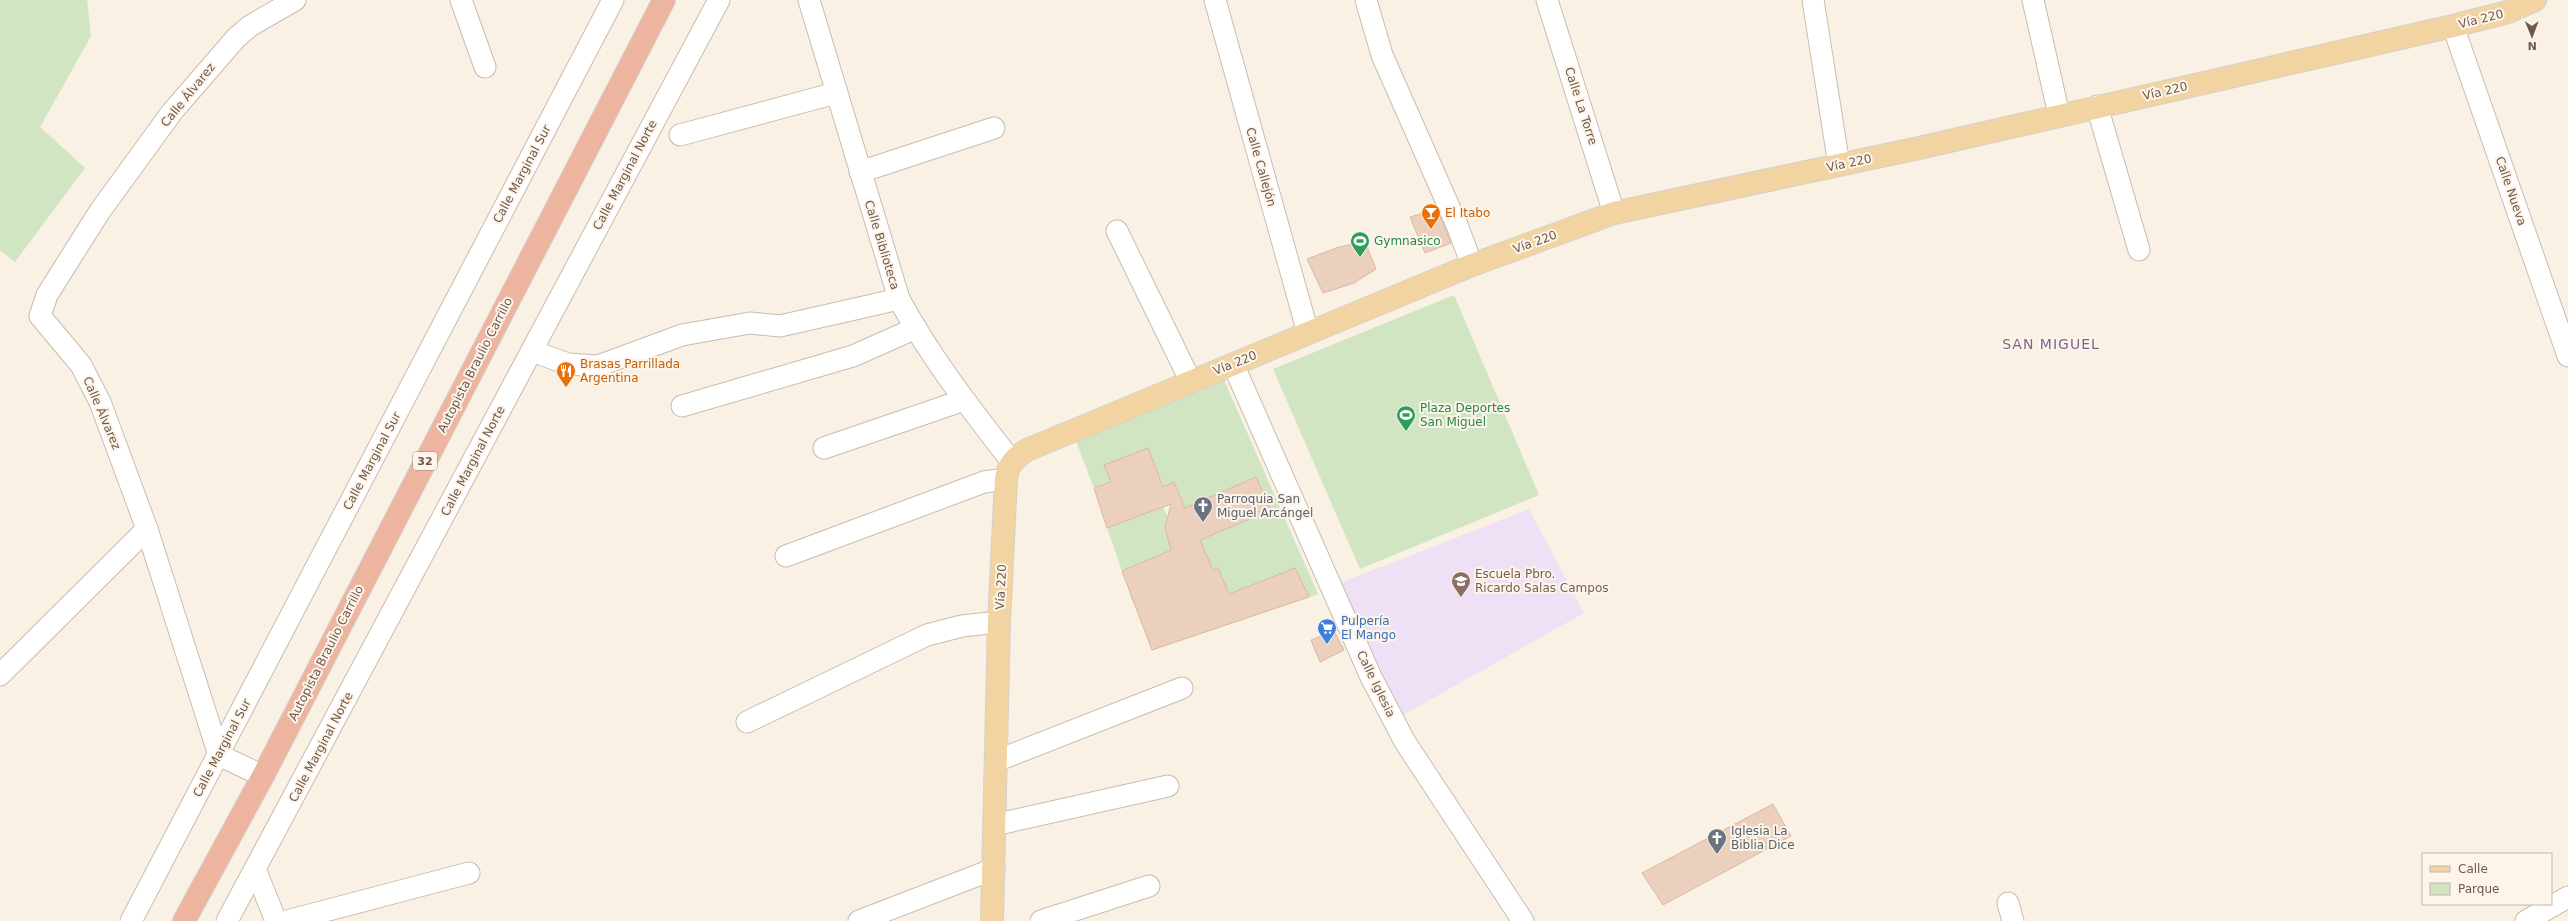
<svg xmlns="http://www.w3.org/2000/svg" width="2568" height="921" font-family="'DejaVu Sans',sans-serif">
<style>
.education{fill:#eee0f5}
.green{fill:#d1e5c3}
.building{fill:#ecd0be;stroke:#dcb7a0}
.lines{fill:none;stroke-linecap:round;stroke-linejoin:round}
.minor-casing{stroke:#cbbbae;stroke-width:23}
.major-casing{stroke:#d6d0cd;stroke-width:24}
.highway-casing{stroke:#d6d0cd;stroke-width:24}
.minor{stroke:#fff;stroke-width:21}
.major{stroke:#f1d4a2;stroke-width:22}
.highway{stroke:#edb5a0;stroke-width:22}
.labels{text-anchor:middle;stroke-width:4;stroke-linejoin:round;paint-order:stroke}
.shield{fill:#fdf5e9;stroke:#99877b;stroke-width:1}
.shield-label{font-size:11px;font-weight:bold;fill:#6e584c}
.street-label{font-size:12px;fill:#6e584c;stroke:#fdf5e9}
.food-label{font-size:12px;fill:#c56008;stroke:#fdf5e9;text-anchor:start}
.leisure-label{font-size:12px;fill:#27864d;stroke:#fdf5e9;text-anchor:start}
.worship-label{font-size:12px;fill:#5b616d;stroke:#fdf5e9;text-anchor:start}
.education-label{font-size:12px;fill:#785e54;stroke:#fdf5e9;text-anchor:start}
.shop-label{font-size:12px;fill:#366cbe;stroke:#fdf5e9;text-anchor:start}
.quarter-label{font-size:14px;letter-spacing:1px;fill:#7e648b;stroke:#fdf5e9}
</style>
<rect width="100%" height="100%" fill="#f9f1e3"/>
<polygon class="education" points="1529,509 1584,613 1403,715 1338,584"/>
<g class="green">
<polygon points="0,0 87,0 91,36 40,127 85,168 15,262 0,250"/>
<polygon points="1454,295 1539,495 1360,569 1273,369"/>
<polygon points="1224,380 1318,594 1309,597 1295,568 1242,589 1252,616 1240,620 1218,568 1132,601 1129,590 1188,565 1200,540 1270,510 1256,477 1185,508 1174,482 1163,487 1148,449 1105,466 1111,482 1094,488 1075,439"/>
<polygon points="1159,498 1168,518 1165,527 1167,536 1180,546 1122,571 1107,528"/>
</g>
<g class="building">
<polygon points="1437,209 1451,243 1425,253 1410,217"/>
<polygon points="1365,242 1376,269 1354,283 1323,293 1307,259 1339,247"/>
<polygon points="1148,448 1163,487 1174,482 1185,508 1256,477 1271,510 1200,540 1213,570 1218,568 1229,594 1295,568 1309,597 1152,650 1122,571 1171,550 1165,527 1171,504 1107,528 1094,488 1111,482 1104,465"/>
<polygon points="1334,631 1344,650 1320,662 1311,640"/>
<polygon points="1773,804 1791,836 1663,905 1642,873"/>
</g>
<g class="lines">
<g class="minor-casing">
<g id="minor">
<polyline points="461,0 485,67"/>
<path d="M809 0 899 299C930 357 971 409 1012 462"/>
<polyline points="1215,0 1308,333"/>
<polyline points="1366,0 1382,55 1457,225 1472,265"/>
<polyline points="1547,0 1614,213"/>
<polyline points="1813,0 1839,165"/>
<polyline points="2033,0 2059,115"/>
<polyline points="2453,26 2568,356"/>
<polyline points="2097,106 2139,250"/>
<polyline points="680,135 836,93"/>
<polyline points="860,172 994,128"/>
<polyline points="1117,231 1191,382"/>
<polyline points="532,351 568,364 598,366 682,335 750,323 780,326 899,299"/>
<polyline points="1233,364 1371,677 1405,742 1523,921"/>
<polyline points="682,406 853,356 916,328"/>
<polyline points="824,448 964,400"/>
<polyline points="786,556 984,482 1006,479"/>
<polyline points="0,675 147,529"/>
<polyline points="747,722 927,635 962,626 999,622"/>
<polyline points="996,761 1182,688"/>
<polyline points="263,776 219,755 147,529 100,402 81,365 40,316 47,295 100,211 172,112 236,38 250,26 295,0"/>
<polyline points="994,825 1168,786"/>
<polyline points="255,869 276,921"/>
<polyline points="2008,903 2013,921"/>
<polyline points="131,921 613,0"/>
<polyline points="227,921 719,0"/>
<polyline points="287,921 469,873"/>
<polyline points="859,921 994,869"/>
<polyline points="1041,921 1149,886"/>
<polyline points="2526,921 2568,897"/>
</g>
</g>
<g class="major-casing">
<path id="major" d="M992 921 999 622 1006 479C1008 464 1015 458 1027 450L1472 265 1614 213 1919 148 2453 26 2508 12 2535 0"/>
</g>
<g class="highway-casing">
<polyline id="highway" points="184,921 263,776 664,0"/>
</g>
<use href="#minor" class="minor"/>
<use href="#major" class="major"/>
<use href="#highway" class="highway"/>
</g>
<defs>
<g id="bar-pin" transform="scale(1)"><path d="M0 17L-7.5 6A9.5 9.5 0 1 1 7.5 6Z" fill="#e8710a" stroke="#fdf5e9"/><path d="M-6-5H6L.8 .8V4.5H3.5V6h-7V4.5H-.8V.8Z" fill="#fff"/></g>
<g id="stadium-pin" transform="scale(1)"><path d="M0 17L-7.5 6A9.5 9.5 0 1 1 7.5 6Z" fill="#2e9e5b" stroke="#fdf5e9"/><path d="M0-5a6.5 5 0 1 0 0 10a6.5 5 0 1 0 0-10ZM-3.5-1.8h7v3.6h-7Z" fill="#fff"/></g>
<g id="restaurant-pin" transform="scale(1)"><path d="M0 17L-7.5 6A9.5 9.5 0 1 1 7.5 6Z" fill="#e8710a" stroke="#fdf5e9"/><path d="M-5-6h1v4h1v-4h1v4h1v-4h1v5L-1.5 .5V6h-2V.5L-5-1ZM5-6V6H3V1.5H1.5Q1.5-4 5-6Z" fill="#fff"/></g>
<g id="church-pin" transform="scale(1)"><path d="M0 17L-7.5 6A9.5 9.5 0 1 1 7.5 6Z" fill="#6b7280" stroke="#fdf5e9"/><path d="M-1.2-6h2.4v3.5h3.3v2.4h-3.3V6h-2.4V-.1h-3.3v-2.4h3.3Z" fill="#fff"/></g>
<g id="school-pin" transform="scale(1)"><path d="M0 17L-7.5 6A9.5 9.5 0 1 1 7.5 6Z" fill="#8d6e63" stroke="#fdf5e9"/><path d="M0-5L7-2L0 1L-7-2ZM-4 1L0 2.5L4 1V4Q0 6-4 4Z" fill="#fff"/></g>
<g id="supermarket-pin" transform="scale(1)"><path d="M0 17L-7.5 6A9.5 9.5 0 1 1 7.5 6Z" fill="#3f7fe0" stroke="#fdf5e9"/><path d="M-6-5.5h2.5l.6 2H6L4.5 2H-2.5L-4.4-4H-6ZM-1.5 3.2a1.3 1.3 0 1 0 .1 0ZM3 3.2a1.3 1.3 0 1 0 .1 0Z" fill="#fff"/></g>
</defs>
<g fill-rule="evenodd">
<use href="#bar-pin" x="1431" y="213"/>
<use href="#stadium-pin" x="1360" y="241"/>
<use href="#restaurant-pin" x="566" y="371"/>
<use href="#stadium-pin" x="1406" y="415"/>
<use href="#church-pin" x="1203" y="506"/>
<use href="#school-pin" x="1461" y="581"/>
<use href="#supermarket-pin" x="1327" y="628"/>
<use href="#church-pin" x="1717" y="838"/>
</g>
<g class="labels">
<rect class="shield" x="413" y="452" width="24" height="18" rx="3"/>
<g class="shield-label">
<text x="425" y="465">32</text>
</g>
<g class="street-label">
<text transform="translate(2481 19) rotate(-14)" y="4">Vía 220</text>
<text transform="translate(2165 91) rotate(-13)" y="4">Vía 220</text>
<text transform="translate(188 95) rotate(-51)" y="4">Calle Álvarez</text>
<text transform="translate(1581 106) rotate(72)" y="4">Calle La Torre</text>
<text transform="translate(1849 163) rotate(-12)" y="4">Vía 220</text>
<text transform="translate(1261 167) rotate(74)" y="4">Calle Callejón</text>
<text transform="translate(522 174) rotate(-62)" y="4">Calle Marginal Sur</text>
<text transform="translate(625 175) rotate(-62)" y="4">Calle Marginal Norte</text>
<text transform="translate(2511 191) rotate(71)" y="4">Calle Nueva</text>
<text transform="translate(1535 242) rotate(-20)" y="4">Vía 220</text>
<text transform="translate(882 245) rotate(73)" y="4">Calle Biblioteca</text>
<text transform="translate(1235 363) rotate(-22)" y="4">Vía 220</text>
<text transform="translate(475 365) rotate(-63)" y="4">Autopista Braulio Carrillo</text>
<text transform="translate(102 413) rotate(67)" y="4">Calle Álvarez</text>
<text transform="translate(372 461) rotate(-62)" y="4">Calle Marginal Sur</text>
<text transform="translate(473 461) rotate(-62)" y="4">Calle Marginal Norte</text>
<text transform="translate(1001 587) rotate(-87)" y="4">Vía 220</text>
<text transform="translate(326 653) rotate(-63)" y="4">Autopista Braulio Carrillo</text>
<text transform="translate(1376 684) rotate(64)" y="4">Calle Iglesia</text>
<text transform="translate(321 747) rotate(-62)" y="4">Calle Marginal Norte</text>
<text transform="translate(222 748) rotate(-62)" y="4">Calle Marginal Sur</text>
</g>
<g class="food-label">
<text x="1445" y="217">El Itabo</text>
<text x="580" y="368">Brasas Parrillada<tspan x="580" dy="14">Argentina</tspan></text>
</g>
<g class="leisure-label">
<text x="1374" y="245">Gymnasico</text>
<text x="1420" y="412">Plaza Deportes<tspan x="1420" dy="14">San Miguel</tspan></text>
</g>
<g class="worship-label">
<text x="1217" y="503">Parroquia San<tspan x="1217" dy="14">Miguel Arcángel</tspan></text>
<text x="1731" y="835">Iglesia La<tspan x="1731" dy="14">Biblia Dice</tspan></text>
</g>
<g class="education-label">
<text x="1475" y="578">Escuela Pbro.<tspan x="1475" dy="14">Ricardo Salas Campos</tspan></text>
</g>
<g class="shop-label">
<text x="1341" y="625">Pulpería<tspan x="1341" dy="14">El Mango</tspan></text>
</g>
<g class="quarter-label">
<text x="2051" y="349">SAN MIGUEL</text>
</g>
</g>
<rect x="2422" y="853" width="130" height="52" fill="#fdf5e9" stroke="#c4b6aa"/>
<rect x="2430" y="866" width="20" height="6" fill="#f1d4a2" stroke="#c4b6aa"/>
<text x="2458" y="873" font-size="12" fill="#6e584c">Calle</text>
<rect x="2430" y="883" width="20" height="12" fill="#d1e5c3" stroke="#c4b6aa"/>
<text x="2458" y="893" font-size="12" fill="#6e584c">Parque</text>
<g transform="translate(2532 36) rotate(179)" stroke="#fdf5e9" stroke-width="3" paint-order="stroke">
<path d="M0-3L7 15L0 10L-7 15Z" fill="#6e584c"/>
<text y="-6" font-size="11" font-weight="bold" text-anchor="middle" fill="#6e584c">N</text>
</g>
</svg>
